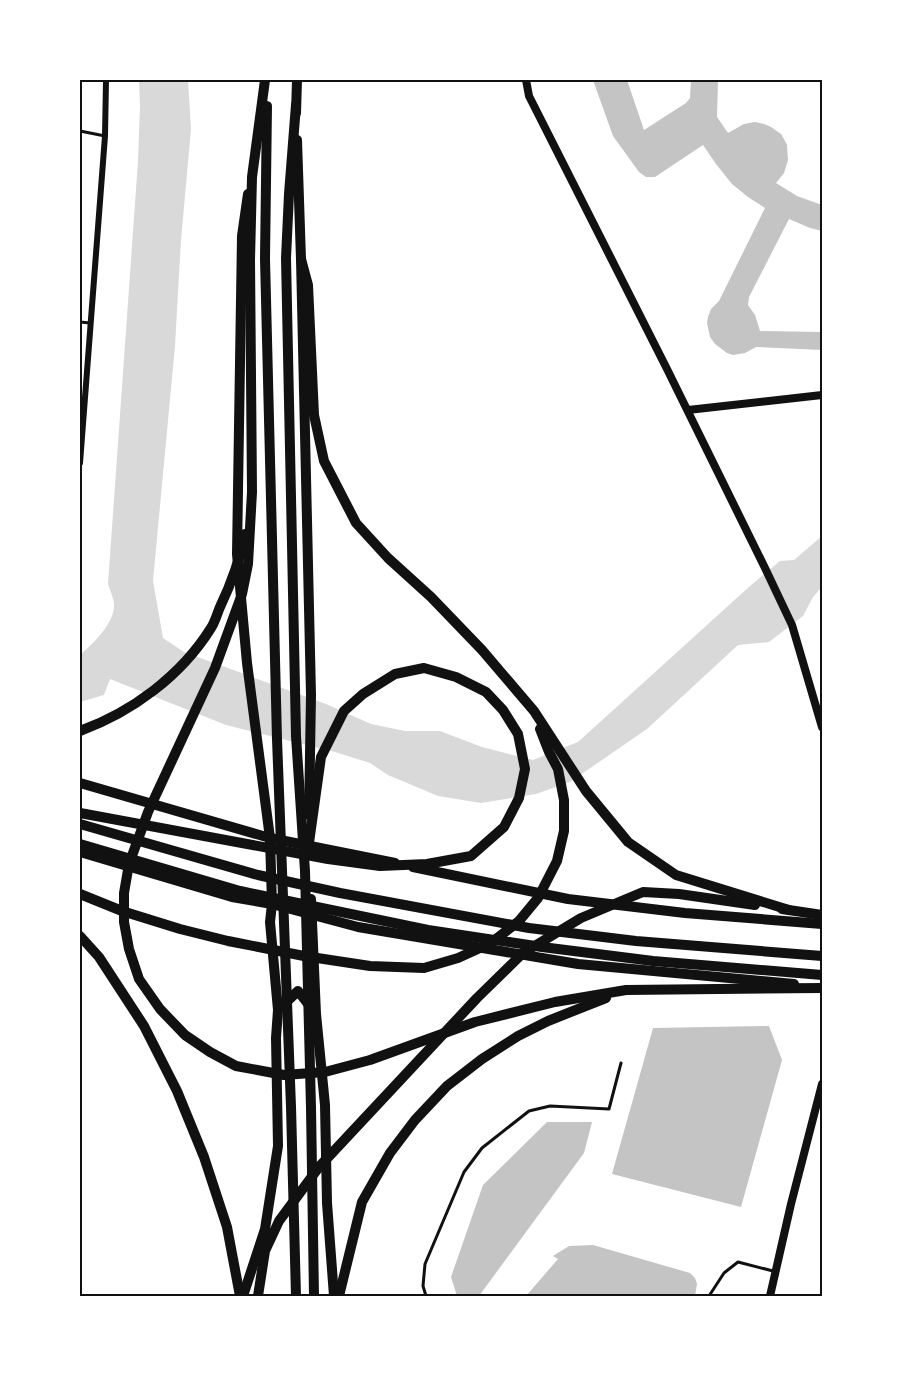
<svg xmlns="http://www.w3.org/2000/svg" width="902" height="1376" font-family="Montserrat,sans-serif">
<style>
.water{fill:#d9d9d9}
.building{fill:#c4c4c4}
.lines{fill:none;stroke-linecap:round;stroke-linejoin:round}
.service{stroke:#111;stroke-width:3}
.minor{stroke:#111;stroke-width:6}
.tertiary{stroke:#111;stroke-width:8}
.primary{stroke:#111;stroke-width:10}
.trunk{stroke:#111;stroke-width:10}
.neatline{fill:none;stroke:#111;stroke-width:2}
</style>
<rect width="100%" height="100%" fill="#fff"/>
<path class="water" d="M139 80H188L191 129 181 240 175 346 153 581 163 638 184 652 326 704 371 724 405 731H440L482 747 533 760 578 742 750 586 780 561 794 560 822 536V587L813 597 803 616 769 642 738 645 647 729 570 782 536 794 481 803 438 796 388 775 370 763 335 752 226 725 110 679 104 695 80 702V655C93 644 116 622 114 603 113 597 110 590 108 584L138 161 140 106Z"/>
<g class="building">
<polygon points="593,80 627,80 644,130 686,103 690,98 691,80 718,80 717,117 728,133 744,124 755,122 764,124 771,127 781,134 784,139 787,145 788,160 784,173 776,183 797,196 822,205 822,231 810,228 789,219 749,297 748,305 755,315 760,331 822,332 822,350 756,347 745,353 733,355 727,353 715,344 710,337 707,323 708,317 711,309 719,301 765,208 748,197 732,184 716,164 703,145 655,177 646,177 639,172 613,136"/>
<polygon points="769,1026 782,1060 741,1207 612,1174 653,1028"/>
<polygon points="547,1122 592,1122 584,1153 479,1296 457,1296 451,1277 483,1185"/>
<polygon points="593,1245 690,1273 695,1278 697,1284 695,1296 526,1296 558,1259 553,1256 569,1246"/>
</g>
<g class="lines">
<g class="service">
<polyline points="80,131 105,136"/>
<polyline points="80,322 90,323"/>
<polyline points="426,1296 423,1286 425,1264 464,1172 482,1148 529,1111 550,1106 609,1109 621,1063"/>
<polyline points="709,1296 724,1273 738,1262 773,1271"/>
</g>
<polyline class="minor" points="80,463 105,136 106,80"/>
<g class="tertiary">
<polyline points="526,80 529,96 667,369 765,568 792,625 822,727"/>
<polyline points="688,410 822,395"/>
<polyline points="770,1296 791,1204 822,1084"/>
</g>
<g class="primary">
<polyline points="296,113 297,80"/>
<polyline points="297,140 301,259 311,695 309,815"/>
<polyline points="80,783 270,838 395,863"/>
<polyline points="80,852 232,897 272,904 358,927 578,964 794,984"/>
<polyline points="413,867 568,899 685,913 822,924"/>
<polyline points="311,899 316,1014 325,1105 327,1203 334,1296"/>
<polyline points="282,1006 298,991 312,1009"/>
<polyline points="243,1296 265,1229 278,1146 276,1038 278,1010 270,922 272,904 270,838 247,663 237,554 242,236 248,194"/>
</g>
<g class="trunk">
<polyline points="265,80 252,177 250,260 252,492 248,564 242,594 215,668 148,812 129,864 124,893 124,922 129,949 139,979 160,1009 185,1035 210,1052 236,1066 284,1075 325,1072 370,1060 475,1022 555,1002 626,990 822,988"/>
<polyline points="296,105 289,194 286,258 296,736 305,871 311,1108 314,1296"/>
<polyline points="267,106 265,259 277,739 291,1107 296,1296"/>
<polyline points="301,259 308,285 314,415 324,461 356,523 388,558 431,597 482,650 534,711 586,791 628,842 676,875 789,910"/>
<path d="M80 731C132 712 181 676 211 628 215 622 217 614 220 607 231 584 240 559 245 534"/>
<polyline points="80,813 328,859 380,866 427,864 471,856 504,827 519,798 525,769 518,734 503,710 486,692 456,677 424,668 395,674 363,694 344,711 321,757 308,850"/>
<polyline points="80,824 258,875 340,893 529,928 636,941 822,956"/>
<polyline points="80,844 240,891 428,930 542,947 653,961 822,975"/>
<polyline points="80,894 122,911 180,929 228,941 304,956 370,966 424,968 458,958 491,943 519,921 538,898 557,861 564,831 564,800 558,769 549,752 540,729"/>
<polyline points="782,909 822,915"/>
<polyline points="80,936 99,957 144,1026 177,1091 204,1157 227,1227 240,1296"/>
<polyline points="258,1296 265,1251 279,1221 319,1167 477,998 523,953 581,918 643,892 679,894 755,905"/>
<polyline points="339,1296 362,1202 390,1153 415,1120 447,1086 482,1059 518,1036 548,1021 606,998"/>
</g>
</g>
<rect width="902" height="1376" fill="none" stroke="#ffffff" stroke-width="162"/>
<rect x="81" y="81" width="740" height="1214" class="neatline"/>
</svg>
